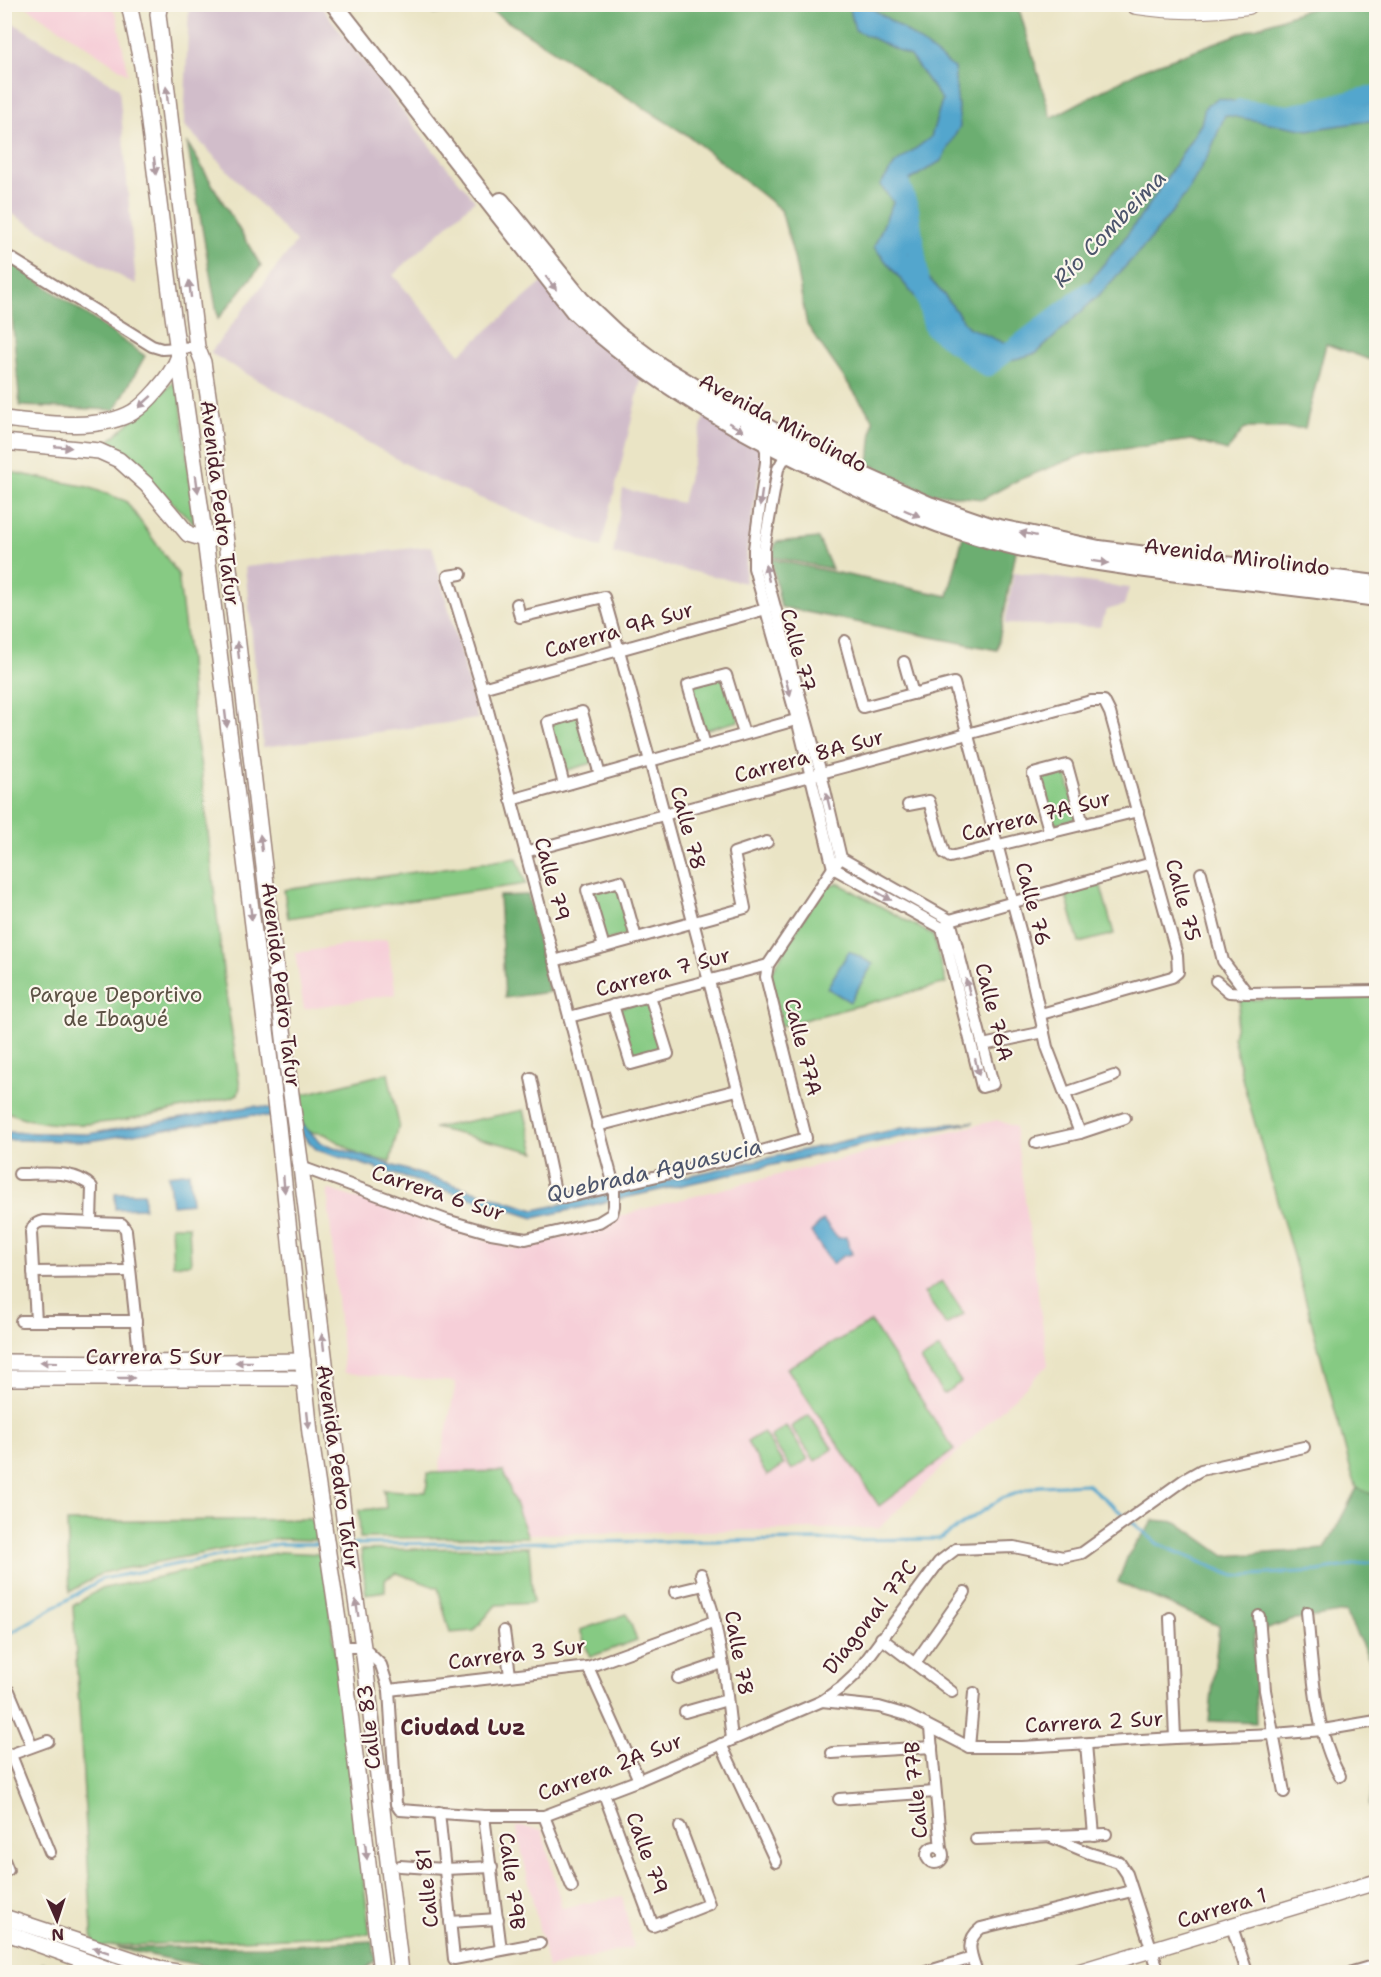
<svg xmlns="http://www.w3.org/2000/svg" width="1381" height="1977" font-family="'Shantell Sans',sans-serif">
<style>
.built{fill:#f6cfd8}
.industrial{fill:#d1bdca}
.green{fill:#86ca83;stroke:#687457;stroke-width:1.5}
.forest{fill:#6cae71;stroke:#5b664e;stroke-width:1.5}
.water{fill:#52a6cd;stroke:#4e627c;stroke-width:1.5}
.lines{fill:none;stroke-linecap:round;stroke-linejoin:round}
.stream{stroke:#52a6cd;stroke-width:3}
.river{stroke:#52a6cd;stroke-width:18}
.street-casing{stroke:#9a8278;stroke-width:14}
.secondary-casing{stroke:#9a8278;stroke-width:18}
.primary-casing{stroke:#9a8278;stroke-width:20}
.highway-casing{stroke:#9a8278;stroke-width:22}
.street{stroke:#fff;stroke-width:10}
.secondary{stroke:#fff;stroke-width:15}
.primary{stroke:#fff;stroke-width:16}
.highway{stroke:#fff;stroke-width:20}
.oneway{fill:#ae9aa0}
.labels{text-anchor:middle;stroke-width:4.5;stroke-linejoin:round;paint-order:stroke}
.street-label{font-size:21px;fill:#4a1f2b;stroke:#fbf7ec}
.park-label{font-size:21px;fill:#5c5245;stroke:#fbf7ec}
.water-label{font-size:22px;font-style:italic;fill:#4d556c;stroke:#fbf7ec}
.neighbourhood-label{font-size:22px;font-weight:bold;fill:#4a1f2b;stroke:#fbf7ec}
</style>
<rect width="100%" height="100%" fill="#fbf7ec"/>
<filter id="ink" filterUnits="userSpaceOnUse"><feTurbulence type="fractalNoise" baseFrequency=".0167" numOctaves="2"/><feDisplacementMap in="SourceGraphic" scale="12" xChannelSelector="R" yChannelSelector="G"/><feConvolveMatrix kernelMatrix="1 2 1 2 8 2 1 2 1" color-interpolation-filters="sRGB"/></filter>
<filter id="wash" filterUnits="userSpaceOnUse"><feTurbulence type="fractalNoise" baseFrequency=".008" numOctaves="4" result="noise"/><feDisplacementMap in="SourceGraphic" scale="24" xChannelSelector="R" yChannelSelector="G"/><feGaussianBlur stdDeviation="1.35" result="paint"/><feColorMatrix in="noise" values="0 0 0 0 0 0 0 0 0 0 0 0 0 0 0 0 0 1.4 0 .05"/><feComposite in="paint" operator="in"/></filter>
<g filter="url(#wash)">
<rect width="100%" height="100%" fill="#eae4c5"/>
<g class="built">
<polygon points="24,5 111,5 117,18 128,74"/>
<polygon points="387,939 396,994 304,1009 295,953"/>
<polygon points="997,1120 1015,1127 1048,1365 879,1528 426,1536 456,1382 344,1373 327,1189 514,1249 566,1236 639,1210"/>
<polygon points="516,1826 542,1830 562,1908 622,1896 634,1947 548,1968"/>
</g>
<g class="industrial">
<polygon points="189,5 320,5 441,160 475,200 393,275 460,354 543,282 565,314 642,376 601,548 427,476 210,353 296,242 184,125"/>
<polygon points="5,18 119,88 136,285 5,210"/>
<polygon points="705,413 763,448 747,549 745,583 613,554 623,489 682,503"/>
<polygon points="432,546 478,719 263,747 245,567"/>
<polygon points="1014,572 1129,588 1124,605 1107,610 1100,627 1005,624"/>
</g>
<g class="green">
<polygon points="178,378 195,524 108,442"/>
<path d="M5 471 88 487 126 501 178 574 189 661 194 726 201 767 224 980 240 1087 238 1094 232 1097C172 1110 92 1134 31 1120 22 1118 13 1114 5 1111Z"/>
<polygon points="726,675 739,721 701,731 688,685"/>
<polygon points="582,712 596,762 561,772 548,722"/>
<polygon points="1064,768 1078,818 1050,826 1035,775"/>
<polygon points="517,858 526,884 288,918 284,890"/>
<polygon points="838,883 933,935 946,983 780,1026 770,975 822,887"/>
<polygon points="1100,883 1114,934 1079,943 1065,892"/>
<polygon points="619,884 633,933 604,941 589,892"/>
<polygon points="1376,995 1376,1544 1351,1471 1304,1294 1243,1082 1233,1037 1241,1000"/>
<polygon points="647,1000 665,1053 632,1063 616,1009"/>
<polygon points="388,1073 399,1125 390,1162 359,1155 325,1134 303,1131 300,1095"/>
<polygon points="524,1110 535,1152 434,1128"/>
<polygon points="171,1226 189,1226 191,1264 173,1265"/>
<polygon points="942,1281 964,1314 946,1325 924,1293"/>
<polygon points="871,1322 954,1450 879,1506 787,1368"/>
<polygon points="939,1348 961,1382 943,1394 921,1360"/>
<polygon points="809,1415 833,1449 815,1461 791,1427"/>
<polygon points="786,1426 808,1459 792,1470 770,1437"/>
<polygon points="763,1432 784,1465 767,1476 747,1442"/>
<polygon points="503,1471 528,1537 360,1538 359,1510 386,1508 384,1490 426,1492 428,1473"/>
<polygon points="309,1519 317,1525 319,1540 276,1539 102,1573 70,1592 67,1522"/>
<polygon points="529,1547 533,1603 496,1605 474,1631 450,1633 438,1588 397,1573 385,1579 385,1591 366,1594 361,1550"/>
<polygon points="280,1552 323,1554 370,1934 93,1947 73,1606 100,1589"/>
<polygon points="627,1614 637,1640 590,1657 580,1630"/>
</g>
<g class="forest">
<polygon points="429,5 1013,5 1020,12 1051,118 1141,70 1299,12 1323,5 1376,5 1376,362 1326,344 1305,428 1245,428 1227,451 1191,440 1085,454 1018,480 983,499 928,493 869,464 873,419 807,325 794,257 781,210 690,137 485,7 434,14"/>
<polygon points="187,142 261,266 218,319"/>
<polygon points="7,259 145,356 115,410 20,406"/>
<polygon points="965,528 1018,541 997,650 781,607 771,559 948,596"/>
<polygon points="818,538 832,569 772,557 776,542"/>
<polygon points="528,895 549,992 505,998 499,896"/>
<polygon points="1357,1488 1376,1496 1376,1672 1345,1612 1290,1621 1254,1634 1256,1723 1209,1721 1219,1626 1118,1582 1128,1555 1154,1520 1177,1522 1225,1556 1325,1549"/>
<polygon points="1376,1775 1376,1807 1369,1806 1375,1776"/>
<polygon points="373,1941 375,1960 363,1972 250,1972 203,1966 117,1948 267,1946"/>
<polygon points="43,1963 68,1972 39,1972"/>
</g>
<g class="water">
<polygon points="849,5 867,5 902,28 954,68 960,126 941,161 905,183 908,255 945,296 968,327 1008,345 1055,322 1118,247 1149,205 1201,124 1205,107 1218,98 1243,103 1275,116 1325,97 1358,106 1376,103 1376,120 1308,130 1225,115 1209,154 1186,194 1148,242 1100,294 1037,353 998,364 947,349 916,298 874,247 893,202 880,185 895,164 931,137 942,100 910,56 855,30"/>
<polygon points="849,951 873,964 850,1002 827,988"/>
<polygon points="254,1106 289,1111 321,1143 535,1210 902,1128 974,1122 904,1136 534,1218 317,1150 287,1119 254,1115 89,1141 5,1140 5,1132 88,1134"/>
<polygon points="189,1172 192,1203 172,1205 168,1175"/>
<polygon points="115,1193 144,1193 144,1208 115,1209"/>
<polygon points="823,1220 838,1238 846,1237 852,1254 843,1256 832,1264 811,1232"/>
</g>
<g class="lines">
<g class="stream">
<polyline points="351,1544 940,1539 1002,1498 1039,1486 1087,1484 1158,1544 1234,1576 1318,1571 1376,1561"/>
<polyline points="4,1637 102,1579 279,1544 321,1544"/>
</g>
<g class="river">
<polyline points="1240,108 1288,114 1376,94"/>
<polyline points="901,174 898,176 910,209 921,284 933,328 987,368 1088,291"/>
</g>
</g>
</g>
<g filter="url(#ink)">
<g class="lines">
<g class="street-casing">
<g id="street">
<polyline points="4,254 152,346 162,349 197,347"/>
<polyline points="762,441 766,450 766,462 754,549 754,568 797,719 833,868"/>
<polyline points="791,456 783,460 778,469 764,548 764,567 821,773 841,858"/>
<polyline points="517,604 520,617 604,597 650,761 755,1153"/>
<polyline points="845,641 863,707 954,683 1028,960 1047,1047 1080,1133"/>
<polyline points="904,662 913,694"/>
<polyline points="482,688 766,609"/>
<polyline points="705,745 688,685 726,675 744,734"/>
<polyline points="564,785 548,722 582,712 600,775"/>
<polyline points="511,800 803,718"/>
<polyline points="908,805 929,801 944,853 950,857 1138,811"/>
<polyline points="1050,833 1033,774 1067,765 1083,824"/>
<polyline points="525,852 1091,701 1104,701 1110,713 1177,955 1178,972 1172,977 1041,1014"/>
<polyline points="841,858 950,920 993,1084 982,1087 942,928"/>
<polyline points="833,868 942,928"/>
<polyline points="1201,873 1223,961 1247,993"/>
<polyline points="947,924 950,920 1152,863"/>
<polyline points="604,947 587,890 620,881 636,938"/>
<polyline points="554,961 745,908 734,853 767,842"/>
<polyline points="1216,981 1229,992 1247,993 1376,991"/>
<polyline points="613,1005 631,1064 668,1054 650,996"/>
<polyline points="569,1017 768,965"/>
<polyline points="983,1045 1044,1032"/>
<polyline points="531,1078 556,1196 564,1198 755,1153 806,1138 766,977 768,965 833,868 841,858"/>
<polyline points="1065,1093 1114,1076"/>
<polyline points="597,1126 737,1090"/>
<polyline points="1036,1143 1080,1133 1125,1118"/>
<polyline points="301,1167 446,1220 491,1233 526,1239 599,1222 612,1214 614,1206 614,1186 482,688 448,576 461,574"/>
<path d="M19 1174C43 1174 74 1169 92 1187L91 1222"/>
<polyline points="33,1272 130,1271"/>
<polyline points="21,1321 136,1321"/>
<path d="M36 1321 31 1233C33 1225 35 1223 43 1221L122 1224 126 1230 140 1363"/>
<polyline points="701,1574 713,1613 724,1670 732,1739"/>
<polyline points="675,1592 704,1585"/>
<path d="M1307 1612C1312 1662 1314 1732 1340 1776"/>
<polyline points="1259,1616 1265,1690 1284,1792"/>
<polyline points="1170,1618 1175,1738"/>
<polyline points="504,1631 510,1675"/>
<polyline points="881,1638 952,1692"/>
<polyline points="342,1647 363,1647 381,1665 389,1690 396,1804 400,1810 484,1816 544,1816 639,1780 822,1701 842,1687 855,1675 939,1562 956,1549 1014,1547 1063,1557 1082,1553 1185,1479 1201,1470 1304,1447"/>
<polyline points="915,1663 965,1592"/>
<polyline points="588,1667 639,1780"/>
<polyline points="678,1678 722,1663"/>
<polyline points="389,1690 588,1667 715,1621"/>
<polyline points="9,1691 32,1746"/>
<polyline points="822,1701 879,1707 907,1715 969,1747 1022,1747 1175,1738 1274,1734 1323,1730 1376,1721"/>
<polyline points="685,1712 727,1700"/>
<polyline points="930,1728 941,1849"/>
<polyline points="721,1744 776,1862"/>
<polyline points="1086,1744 1094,1835"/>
<polyline points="969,1747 974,1693"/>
<polyline points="832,1753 932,1747"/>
<polyline points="11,1755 50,1852"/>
<polyline points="4,1757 48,1741"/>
<polyline points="604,1794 653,1926 709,1904 680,1827"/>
<polyline points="839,1799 935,1792"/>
<polyline points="439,1812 454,1959 540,1943"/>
<polyline points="484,1816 501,1950"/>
<polyline points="544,1816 572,1887"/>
<polyline points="1051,1837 1089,1853 1119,1862 1127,1874 1159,1972"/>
<polyline points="976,1839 1106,1834"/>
<circle cx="935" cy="1855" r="8"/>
<polyline points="4,1860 8,1870"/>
<polyline points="400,1866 444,1869 492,1867"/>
<polyline points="450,1922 498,1919"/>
<polyline points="1232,1927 1247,1972"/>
<polyline points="926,1972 972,1958"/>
<path d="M977 1972C971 1955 964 1941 981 1928L1132 1891"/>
<polyline points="1352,1972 1376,1965"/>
</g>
</g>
<g class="secondary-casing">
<g id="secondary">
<polyline points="129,4 142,66 173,316 205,539 278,1126 310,1433 342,1647 381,1972"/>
<polyline points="160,4 158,14 197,347 203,362 212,422 288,1072 301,1167 345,1526 363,1647 401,1972"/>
<path d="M4 419C41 423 99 432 133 412 141 407 150 398 156 391 166 380 174 370 179 356"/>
<polyline points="4,442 99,451 119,460 147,485 188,534 205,539 212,539"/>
<polyline points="4,1362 140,1363 303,1361"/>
<polyline points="4,1378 293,1378 304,1379"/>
<polyline points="4,1917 164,1970 177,1972"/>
<polyline points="4,1932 116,1972"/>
<polyline points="1078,1972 1376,1882"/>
</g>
</g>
<g class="primary-casing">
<g id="primary">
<path d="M334 4 574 311C651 383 742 433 837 478 862 490 888 503 914 514 947 528 983 539 1018 547 1136 573 1257 580 1376 598"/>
<polyline points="501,201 581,300 617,334 660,366 721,403 822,457 929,505 990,526 1099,549 1376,584"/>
</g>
</g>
<g class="highway-casing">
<path id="highway" d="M1136 4C1173 10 1211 9 1248 4"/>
</g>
<use href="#street" class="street"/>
<use href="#secondary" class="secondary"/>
<use href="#primary" class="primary"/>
<use href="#highway" class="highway"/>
</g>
<defs><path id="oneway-solid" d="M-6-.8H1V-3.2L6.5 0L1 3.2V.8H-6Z" transform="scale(1.5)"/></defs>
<g class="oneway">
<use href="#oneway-solid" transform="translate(167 95) rotate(-96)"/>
<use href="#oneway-solid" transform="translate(155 166) rotate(83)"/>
<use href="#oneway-solid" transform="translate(551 283) rotate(52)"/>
<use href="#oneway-solid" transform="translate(190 289) rotate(-97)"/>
<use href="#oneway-solid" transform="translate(145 402) rotate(138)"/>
<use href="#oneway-solid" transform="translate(736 427) rotate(30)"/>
<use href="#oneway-solid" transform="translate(63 447) rotate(5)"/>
<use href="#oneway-solid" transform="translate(197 484) rotate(82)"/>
<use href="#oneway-solid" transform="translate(761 498) rotate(98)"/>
<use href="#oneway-solid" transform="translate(912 513) rotate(23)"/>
<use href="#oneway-solid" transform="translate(1028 534) rotate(-168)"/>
<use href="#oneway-solid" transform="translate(1100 562) rotate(8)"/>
<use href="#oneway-solid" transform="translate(767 573) rotate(-103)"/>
<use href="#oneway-solid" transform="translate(238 650) rotate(-97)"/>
<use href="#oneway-solid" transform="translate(788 688) rotate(75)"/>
<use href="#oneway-solid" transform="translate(226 719) rotate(83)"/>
<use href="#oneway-solid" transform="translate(828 801) rotate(-104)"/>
<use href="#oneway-solid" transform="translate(261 843) rotate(-97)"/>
<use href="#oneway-solid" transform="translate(884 896) rotate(29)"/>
<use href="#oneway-solid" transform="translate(251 912) rotate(83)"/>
<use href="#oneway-solid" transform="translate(968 987) rotate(-105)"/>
<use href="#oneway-solid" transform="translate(977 1067) rotate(77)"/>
<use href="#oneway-solid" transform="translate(284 1184) rotate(85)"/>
<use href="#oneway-solid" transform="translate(323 1342) rotate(-97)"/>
<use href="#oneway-solid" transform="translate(49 1362) rotate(-179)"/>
<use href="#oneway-solid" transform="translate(244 1362) rotate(179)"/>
<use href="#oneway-solid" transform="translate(126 1378)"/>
<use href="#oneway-solid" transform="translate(308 1420) rotate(84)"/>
<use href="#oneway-solid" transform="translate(357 1608) rotate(-99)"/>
<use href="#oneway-solid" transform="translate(366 1851) rotate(83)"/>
<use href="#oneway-solid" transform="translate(101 1950) rotate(-162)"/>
</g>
</g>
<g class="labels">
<g class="street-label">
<text transform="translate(783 423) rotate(28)" y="7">Avenida Mirolindo</text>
<text transform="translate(220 503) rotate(83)" y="7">Avenida Pedro Tafur</text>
<text transform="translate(1237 557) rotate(7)" y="7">Avenida Mirolindo</text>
<text transform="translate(619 630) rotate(-16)" y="7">Carerra 9A Sur</text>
<text transform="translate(798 650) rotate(75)" y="7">Calle 77</text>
<text transform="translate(809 756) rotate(-15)" y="7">Carrera 8A Sur</text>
<text transform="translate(1036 816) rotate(-14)" y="7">Carrera 7A Sur</text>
<text transform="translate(688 828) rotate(75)" y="7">Calle 78</text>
<text transform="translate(552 879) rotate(75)" y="7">Calle 79</text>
<text transform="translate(1183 900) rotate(75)" y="7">Calle 75</text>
<text transform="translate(1033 904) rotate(75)" y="7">Calle 76</text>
<text transform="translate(663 972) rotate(-15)" y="7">Carrera 7 Sur</text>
<text transform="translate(281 985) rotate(83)" y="7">Avenida Pedro Tafur</text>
<text transform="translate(994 1012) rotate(76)" y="7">Calle 76A</text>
<text transform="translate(803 1047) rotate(76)" y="7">Calle 77A</text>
<text transform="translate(438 1193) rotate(18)" y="7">Carrera 6 Sur</text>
<text x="154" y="1364">Carrera 5 Sur</text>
<text transform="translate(338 1467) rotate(82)" y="7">Avenida Pedro Tafur</text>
<text transform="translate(870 1617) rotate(-52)" y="7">Diagonal 77C</text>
<text transform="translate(739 1653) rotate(80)" y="7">Calle 78</text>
<text transform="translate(517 1654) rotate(-7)" y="7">Carrera 3 Sur</text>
<text transform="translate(1094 1722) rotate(-3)" y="7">Carrera 2 Sur</text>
<text transform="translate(369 1727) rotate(-96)" y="7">Calle 83</text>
<text transform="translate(610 1767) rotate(-21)" y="7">Carrera 2A Sur</text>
<text transform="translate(916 1790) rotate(-95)" y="7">Calle 77B</text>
<text transform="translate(647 1853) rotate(70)" y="7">Calle 79</text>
<text transform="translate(512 1881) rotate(83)" y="7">Calle 79B</text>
<text transform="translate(427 1888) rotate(-96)" y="7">Calle 81</text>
<text transform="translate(1222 1908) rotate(-17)" y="7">Carrera 1</text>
</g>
<g class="park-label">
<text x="116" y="1002">Parque Deportivo<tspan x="116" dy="24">de Ibagué</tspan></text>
</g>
<g class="water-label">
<text transform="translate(1109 228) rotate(-46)" y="8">Río Combeima</text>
<text transform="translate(654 1170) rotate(-13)" y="8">Quebrada Aguasucia</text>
</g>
<g class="neighbourhood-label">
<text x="463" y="1735">Ciudad Luz</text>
</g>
</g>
<rect width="1381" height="1977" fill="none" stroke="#fbf7ec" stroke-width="24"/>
<g transform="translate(57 1920) rotate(177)" stroke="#fbf7ec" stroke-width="4.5" paint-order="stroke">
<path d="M0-4.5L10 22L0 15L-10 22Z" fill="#4a1f2b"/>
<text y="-9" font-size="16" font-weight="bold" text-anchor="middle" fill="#4a1f2b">N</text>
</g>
</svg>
